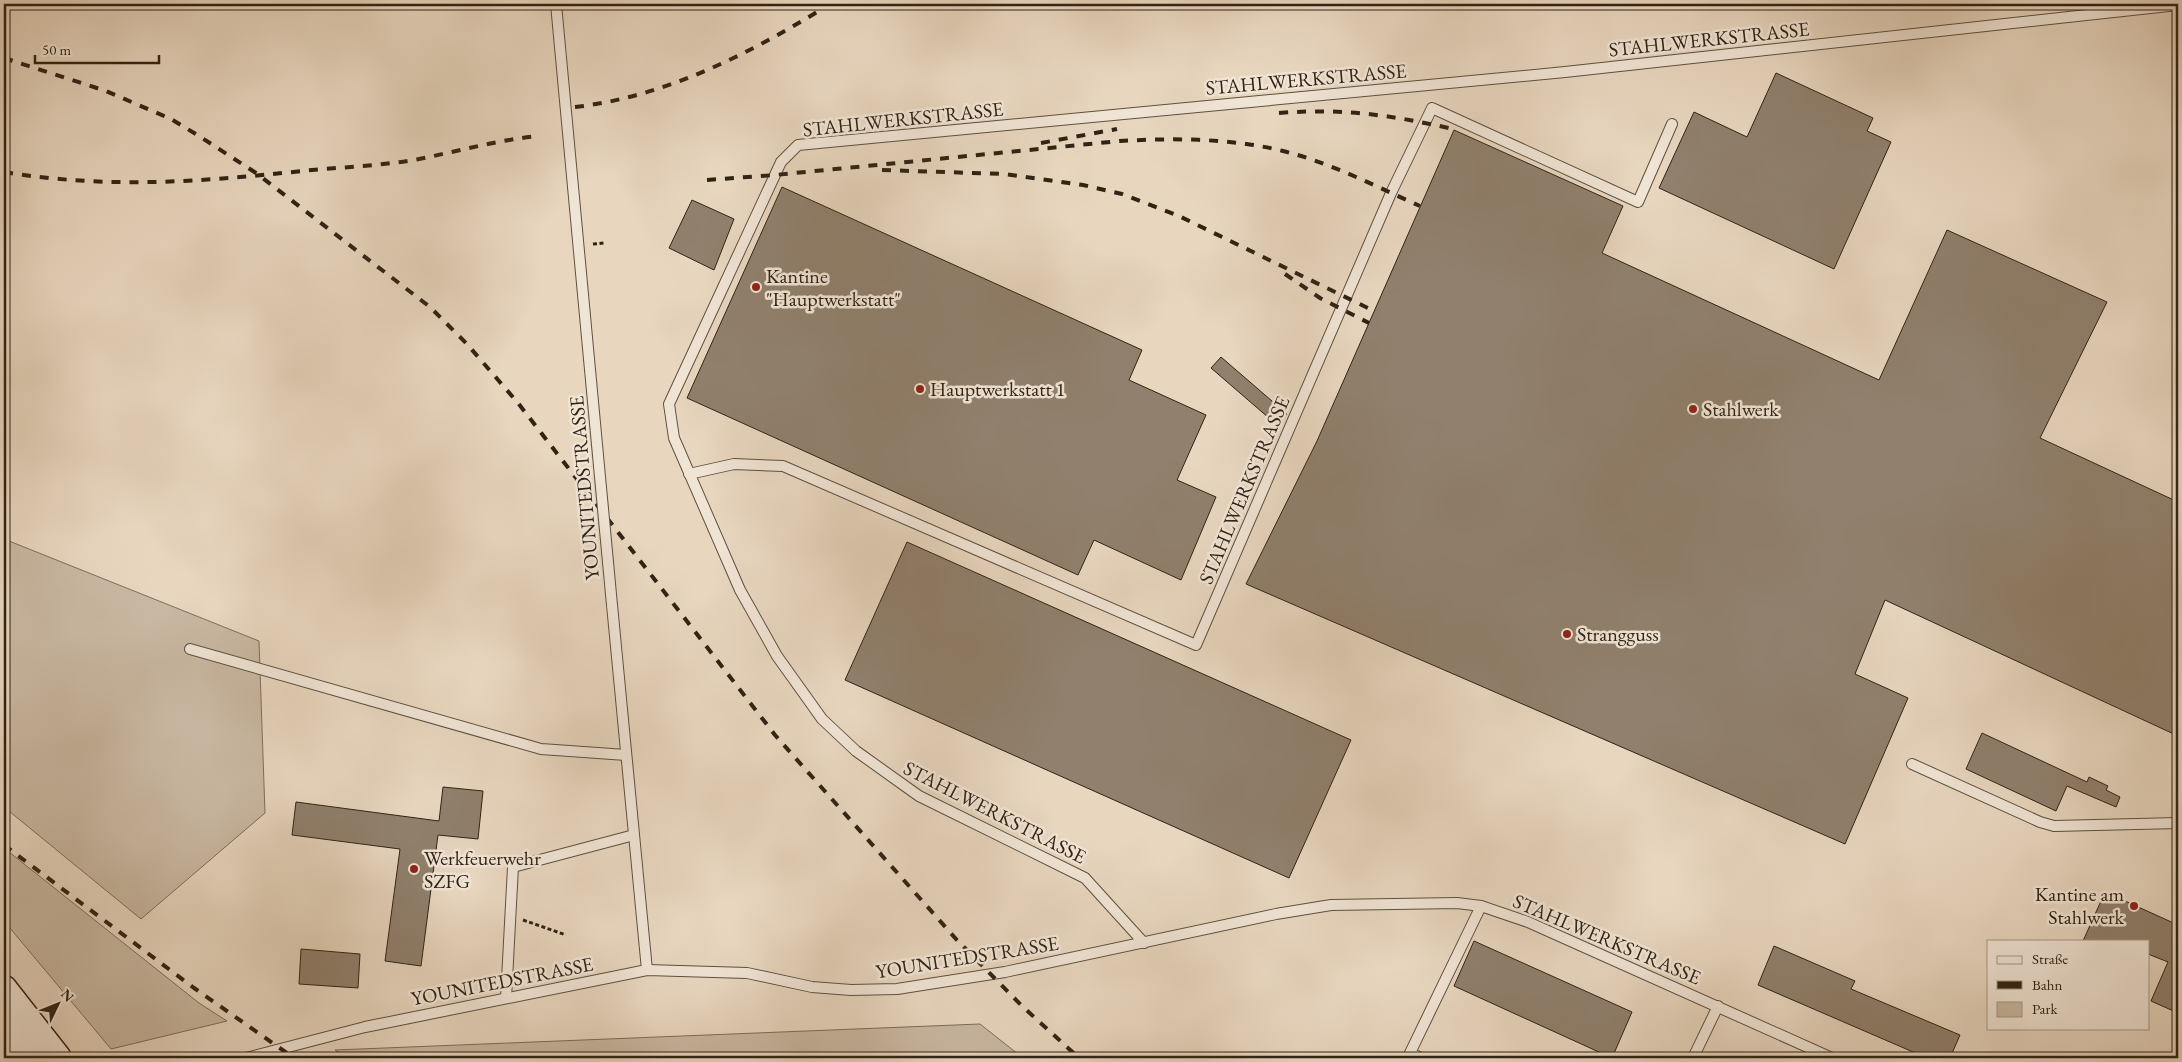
<svg xmlns="http://www.w3.org/2000/svg" width="2182" height="1062" font-family="'EB Garamond',serif">
<style>
.green{fill:#c9b8a2;stroke:#7c6e5b}
.building{fill:#90806d;stroke:#302314}
.lines{fill:none;stroke-linecap:round;stroke-linejoin:round}
.lane-casing{stroke:#5e503f;stroke-width:12}
.secondary-casing{stroke:#302314;stroke-width:29}
.path{stroke:#302314;stroke-width:3;stroke-dasharray:4 2.5;stroke-linecap:butt}
.lane{stroke:#f0e4d5;stroke-width:10}
.secondary{stroke:#f0e4d5;stroke-width:26}
.rail{stroke:#302314;stroke-width:4;stroke-dasharray:9 9;stroke-linecap:butt}
.lane-bridge-casing{stroke:#5e503f;stroke-width:12;stroke-linecap:butt}
.lane-bridge{stroke:#f0e4d5;stroke-width:10}
.poi-dot{fill:#8f2418;stroke:#f0e4d5;stroke-width:2}
.labels{text-anchor:middle;stroke-width:5;stroke-linejoin:round;paint-order:stroke}
.street-label{font-size:20px;fill:#302314;stroke:#f0e4d5}
.poi-label{font-size:20px;fill:#302314;stroke:#f0e4d5;text-anchor:start}
</style>
<rect width="100%" height="100%" fill="#e8d6bf"/>
<filter id="stains"><feTurbulence type="fractalNoise" baseFrequency=".004" numOctaves="4"/><feColorMatrix values="0 0 0 0 .2 0 0 0 0 .09 0 0 0 0 .02 0 0 0 .5 -.17"/></filter>
<radialGradient id="worn" r=".72"><stop offset=".6" stop-color="#630" stop-opacity="0"/><stop offset="1" stop-color="#630" stop-opacity=".3"/></radialGradient>
<g class="green">
<polygon points="4,539 259,641 265,813 141,919 4,807"/>
<polygon points="4,848 199,1003 227,1021 111,1049 4,921"/>
<polygon points="980,1024 1023,1058 348,1058 335,1050"/>
</g>
<g class="building">
<polygon points="1776,73 1873,118 1867,131 1891,142 1834,269 1659,188 1694,112 1747,137"/>
<polygon points="1454,130 1623,206 1602,253 1879,380 1947,230 2107,302 2040,438 2178,502 2178,736 1885,600 1855,674 1908,698 1845,844 1246,584 1317,441"/>
<polygon points="782,187 1142,350 1129,380 1206,415 1177,480 1216,497 1181,580 1094,540 1078,575 687,398"/>
<polygon points="692,200 734,219 714,270 669,248"/>
<polygon points="1221,357 1287,414 1277,425 1211,368"/>
<polygon points="907,542 1351,740 1289,878 845,680"/>
<polygon points="1982,733 2087,782 2089,777 2108,786 2106,790 2120,797 2116,807 2067,786 2056,811 1966,769"/>
<polygon points="443,787 483,791 478,839 438,835 421,966 385,961 400,849 292,835 296,802 439,821"/>
<polygon points="2105,892 2178,925 2178,1013 2151,1001 2168,962 2148,954 2148,941 2083,941"/>
<polygon points="1474,941 1632,1012 1612,1058 1454,986"/>
<polygon points="1774,946 1855,981 1851,989 1960,1035 1950,1058 1927,1058 1758,985"/>
<polygon points="301,949 360,954 358,988 299,984"/>
</g>
<g class="lines">
<g class="lane-casing">
<g id="lane">
<polyline points="556,4 589,359"/>
<polyline points="689,474 734,464 783,466 1196,645 1391,193 1432,108 1638,202 1672,124"/>
<polyline points="612,605 647,970"/>
<polyline points="190,649 541,749 626,755"/>
<polyline points="1912,764 2040,822 2054,826 2178,823"/>
<polyline points="1144,943 1085,878 919,796 856,751 822,719 777,656 740,590 674,438 669,404 781,162 798,145 1565,72 2178,5"/>
<polyline points="506,998 513,867 634,835"/>
<polyline points="246,1058 365,1027 647,970 747,973 812,987 851,990 897,989 1005,972 1276,914 1331,905 1457,903 1481,906 1528,922 1832,1058"/>
<polyline points="1421,1058 1410,1053 1481,906"/>
<polyline points="1693,1058 1718,1006"/>
</g>
</g>
<g class="secondary-casing">
<g id="secondary">
<polyline points="4,989 58,1058"/>
<polyline points="4,1025 31,1058"/>
</g>
</g>
<g class="path">
<polyline points="593,244 604,243"/>
<polyline points="523,920 566,935"/>
<polyline points="77,1054 86,1058"/>
</g>
<use href="#lane" class="lane"/>
<use href="#secondary" class="secondary"/>
<g class="rail">
<polyline points="4,58 106,91 171,119 199,136 256,173 430,307 467,344 518,403 775,735 956,939 1022,1006 1079,1058"/>
<path d="M575 107C666 97 753 52 830 4"/>
<path d="M1279 113C1343 108 1391 115 1453 129"/>
<polyline points="1041,143 1117,129"/>
<polyline points="882,170 1005,174 1083,185 1122,194 1179,216 1374,311"/>
<path d="M4 172C108 189 198 182 302 171 341 167 381 166 419 159 459 151 498 140 538 136"/>
<path d="M707 180 775 175 1120 141C1173 138 1231 138 1283 151 1331 163 1375 186 1420 206"/>
<polyline points="1285,274 1320,298 1369,323"/>
<polyline points="4,845 194,988 294,1058"/>
</g>
<g class="lane-bridge-casing">
<polyline id="lane-bridge" points="589,359 612,605"/>
</g>
<use href="#lane-bridge" class="lane-bridge"/>
</g>
<g class="poi-dot">
<circle cx="756" cy="287" r="5"/>
<circle cx="920" cy="389" r="5"/>
<circle cx="1693" cy="409" r="5"/>
<circle cx="1567" cy="634" r="5"/>
<circle cx="414" cy="869" r="5"/>
<circle cx="2134" cy="906" r="5"/>
</g>
<g class="labels">
<g class="street-label">
<text transform="translate(1709 39) rotate(-6)" y="7">STAHLWERKSTRASSE</text>
<text transform="translate(1306 79) rotate(-5)" y="7">STAHLWERKSTRASSE</text>
<text transform="translate(903 119) rotate(-6)" y="7">STAHLWERKSTRASSE</text>
<text transform="translate(584 488) rotate(-95)" y="7">YOUNITEDSTRASSE</text>
<text transform="translate(1244 490) rotate(-67)" y="7">STAHLWERKSTRASSE</text>
<text transform="translate(995 812) rotate(27)" y="7">STAHLWERKSTRASSE</text>
<text transform="translate(1607 939) rotate(23)" y="7">STAHLWERKSTRASSE</text>
<text transform="translate(967 957) rotate(-9)" y="7">YOUNITEDSTRASSE</text>
<text transform="translate(502 981) rotate(-11)" y="7">YOUNITEDSTRASSE</text>
</g>
<g class="poi-label">
<text x="766" y="283">Kantine<tspan x="766" dy="23">"Hauptwerkstatt"</tspan></text>
<text x="930" y="396">Hauptwerkstatt 1</text>
<text x="1703" y="416">Stahlwerk</text>
<text x="1577" y="641">Strangguss</text>
<text x="424" y="865">Werkfeuerwehr<tspan x="424" dy="23">SZFG</tspan></text>
<text x="2124" y="901" text-anchor="end">Kantine am<tspan x="2124" dy="23">Stahlwerk</tspan></text>
</g>
</g>
<rect width="2182" height="1062" fill="none" stroke="#e8d6bf" stroke-width="20"/>
<rect x="5" y="5" width="2172" height="1052" fill="none" stroke="#302314" stroke-width="2.5"/>
<rect x="10" y="10" width="2162" height="1042" fill="none" stroke="#302314"/>
<rect x="1987" y="940" width="162" height="90" fill="#f0e4d5" stroke="#a39788"/>
<rect x="1997" y="956" width="25" height="8" fill="#f0e4d5" stroke="#a39788"/>
<text x="2032" y="964" font-size="15" fill="#302314">Straße</text>
<rect x="1997" y="981" width="25" height="8" fill="#302314" stroke="#a39788"/>
<text x="2032" y="990" font-size="15" fill="#302314">Bahn</text>
<rect x="1997" y="1002" width="25" height="15" fill="#c9b8a2" stroke="#a39788"/>
<text x="2032" y="1014" font-size="15" fill="#302314">Park</text>
<g transform="translate(58 1004) rotate(47)" stroke="#f0e4d5" stroke-width="4" paint-order="stroke">
<path d="M0-4L9 19L0 12L-9 19Z" fill="#302314"/>
<text y="-8" font-size="14" font-weight="bold" text-anchor="middle" fill="#302314">N</text>
</g>
<path d="M35 55v8h124v-8" fill="none" stroke="#302314" stroke-width="2.5"/>
<text x="42" y="55" font-size="15" fill="#302314" stroke="#f0e4d5" stroke-width="4" paint-order="stroke">50 m</text>
<rect width="100%" height="100%" filter="url(#stains)"/>
<rect width="100%" height="100%" fill="url(#worn)"/>
</svg>
